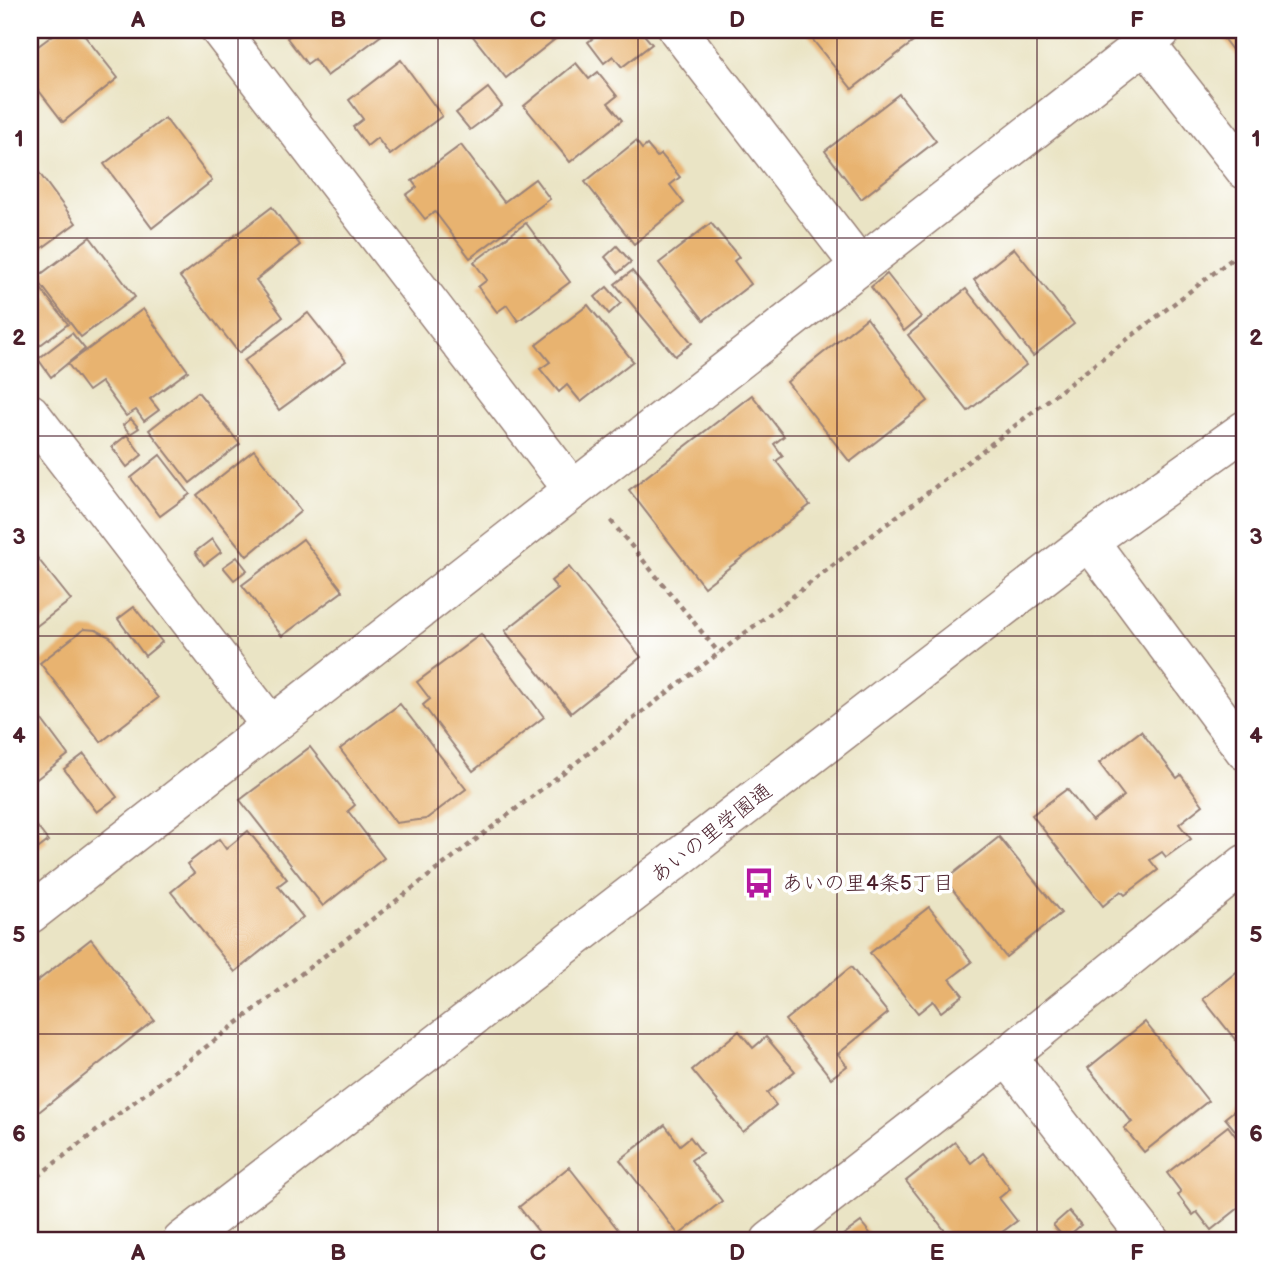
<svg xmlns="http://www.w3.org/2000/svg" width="1275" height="1271" font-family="'Balsamiq Sans','Klee One',sans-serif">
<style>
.building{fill:#e8b370}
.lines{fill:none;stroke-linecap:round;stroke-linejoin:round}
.minor-casing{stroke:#9a8278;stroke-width:41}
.tertiary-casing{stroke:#9a8278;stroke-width:41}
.path{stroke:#9a8278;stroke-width:4.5;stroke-dasharray:5 5;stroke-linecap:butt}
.minor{stroke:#fff;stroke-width:38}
.tertiary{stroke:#fff;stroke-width:38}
.grid{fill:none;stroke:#4a1f2b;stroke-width:2;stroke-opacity:0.55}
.labels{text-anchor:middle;stroke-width:7;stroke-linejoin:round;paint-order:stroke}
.street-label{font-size:21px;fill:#4a1f2b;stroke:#fff}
.poi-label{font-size:21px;fill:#4a1f2b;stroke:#fff;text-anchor:start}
.neatline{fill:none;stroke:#4a1f2b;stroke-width:2.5}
.grid-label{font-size:23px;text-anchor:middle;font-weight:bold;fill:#4a1f2b}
</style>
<rect width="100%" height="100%" fill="#fff"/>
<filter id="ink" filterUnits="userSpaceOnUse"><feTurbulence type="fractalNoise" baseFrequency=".0143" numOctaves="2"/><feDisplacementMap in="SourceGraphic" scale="14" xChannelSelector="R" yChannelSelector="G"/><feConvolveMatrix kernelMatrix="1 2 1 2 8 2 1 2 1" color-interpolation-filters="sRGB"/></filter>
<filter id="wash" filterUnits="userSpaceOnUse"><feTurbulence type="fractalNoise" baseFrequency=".00686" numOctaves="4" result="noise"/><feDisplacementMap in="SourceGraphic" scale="28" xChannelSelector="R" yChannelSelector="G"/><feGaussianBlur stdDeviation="1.57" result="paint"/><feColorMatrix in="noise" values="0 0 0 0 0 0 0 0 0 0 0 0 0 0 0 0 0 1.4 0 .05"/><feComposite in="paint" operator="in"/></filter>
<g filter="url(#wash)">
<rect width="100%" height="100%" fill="#eae4c5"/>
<g id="blocks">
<g class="building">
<polygon points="60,30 80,30 118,78 63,122 30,79 30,52"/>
<polygon points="292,30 380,30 383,34 327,76 314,59 307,64 287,38 294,32"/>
<polygon points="468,30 554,30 559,36 506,78"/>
<polygon points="604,30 640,30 652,44 622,67 613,56 604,63 588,42"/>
<polygon points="805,30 903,30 913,42 852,89"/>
<polygon points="1234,30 1245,30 1245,67 1223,38"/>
<polygon points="401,60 442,116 390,155 377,138 367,146 353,127 363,119 349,100"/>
<polygon points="576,63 589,79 598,72 617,96 608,103 622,120 570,162 524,106"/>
<polygon points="488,88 502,106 470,130 456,113"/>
<polygon points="899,94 936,141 861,199 825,151"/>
<polygon points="165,118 212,181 152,228 104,164"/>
<polygon points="636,141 642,149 647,145 657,157 661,154 680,177 670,185 684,203 634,244 585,182"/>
<polygon points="461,145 504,202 535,179 550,199 470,258 435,212 425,219 406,195 417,187 412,181"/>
<polygon points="34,166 76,223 30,257 30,169"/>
<polygon points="272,207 300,245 256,280 283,317 239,353 180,277"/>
<polygon points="526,223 570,282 518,321 507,305 497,312 478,287 487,280 474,262"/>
<polygon points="711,223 739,257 734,261 751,284 704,320 659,263"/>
<polygon points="90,237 135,297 81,337 36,278"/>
<polygon points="617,246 631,262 618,273 605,257"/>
<polygon points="1014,248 1074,324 1033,356 974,280"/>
<polygon points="632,271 692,343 675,356 615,284"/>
<polygon points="887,274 921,317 904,331 871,287"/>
<polygon points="38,285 68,324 31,352 30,290"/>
<polygon points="607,287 621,303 609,314 595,297"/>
<polygon points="966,289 1026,365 968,411 908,335"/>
<polygon points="588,305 633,361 581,402 567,385 559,392 540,369 550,362 536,345"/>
<polygon points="143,309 188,371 150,399 159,410 144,421 136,410 126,416 101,382 88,391 68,364"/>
<polygon points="308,313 346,361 279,410 244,361"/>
<polygon points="867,318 928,401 850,462 787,382"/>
<polygon points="72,333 85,349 51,377 38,359"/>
<polygon points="198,392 240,444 190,483 149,430"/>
<polygon points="752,395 784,436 774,444 783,456 776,461 810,505 704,587 629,490"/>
<polygon points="131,419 139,428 130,434 123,425"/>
<polygon points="127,435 142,455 127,467 112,447"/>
<polygon points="254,450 301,511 247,556 197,495"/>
<polygon points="160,455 190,494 160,516 131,478"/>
<polygon points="212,539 221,552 204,565 195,552"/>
<polygon points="303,539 343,591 282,636 242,585"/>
<polygon points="35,555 71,600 30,631 30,560"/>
<polygon points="237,557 247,570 234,580 223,567"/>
<polygon points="569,567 641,657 571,713 505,631 558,589 551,581"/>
<polygon points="134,607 162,642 145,656 118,619"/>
<polygon points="84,629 96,630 110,637 158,698 101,742 40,663"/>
<polygon points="481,634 544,717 473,771 423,705 430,699 417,682"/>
<polygon points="30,704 68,755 30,784"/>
<polygon points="400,704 466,789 426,819 396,823 340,749"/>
<polygon points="1141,731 1177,778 1181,775 1203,805 1179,824 1191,839 1166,857 1162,852 1150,860 1158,870 1125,895 1121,891 1103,906 1032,815 1067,789 1092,821 1124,796 1099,763"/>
<polygon points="310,747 355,805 348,811 384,858 323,906 240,800"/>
<polygon points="84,754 117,797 97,812 64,769"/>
<polygon points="30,817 48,841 30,855"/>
<polygon points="248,831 287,879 278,886 303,917 235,972 171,892 194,873 187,864 219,839 226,849"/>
<polygon points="999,837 1061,913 1006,957 945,880"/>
<polygon points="929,907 972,962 950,979 963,995 941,1012 933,1001 918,1013 870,953"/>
<polygon points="91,939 154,1020 30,1119 30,987"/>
<polygon points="1245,965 1245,1045 1242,1048 1203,999"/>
<polygon points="851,967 888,1013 838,1054 847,1066 831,1078 785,1020"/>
<polygon points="1145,1022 1208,1101 1144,1152 1124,1128 1132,1122 1088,1068"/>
<polygon points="739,1031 753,1048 766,1037 795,1071 767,1093 776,1105 743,1132 692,1070"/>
<polygon points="1245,1102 1245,1128 1238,1134 1225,1118"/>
<polygon points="665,1125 680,1145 690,1137 702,1153 691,1160 722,1201 679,1235 620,1160"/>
<polygon points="1228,1126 1245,1149 1245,1203 1211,1230 1197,1212 1193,1215 1178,1195 1181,1192 1167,1173"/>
<polygon points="955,1142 971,1163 983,1153 1010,1189 999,1198 1017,1221 990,1241 953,1241 906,1181"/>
<polygon points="569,1167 627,1241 546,1241 519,1207"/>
<polygon points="1069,1211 1081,1225 1065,1239 1053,1225"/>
<polygon points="861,1222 876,1241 835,1241"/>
</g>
</g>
</g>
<g filter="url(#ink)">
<use href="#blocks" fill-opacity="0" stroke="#9a8278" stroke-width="2"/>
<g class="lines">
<g class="minor-casing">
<g id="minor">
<polyline points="220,30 573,490"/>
<polyline points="678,30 860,266"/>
<polyline points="1135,30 1245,170"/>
<polyline points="30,413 271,726"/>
<polyline points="1089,541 1245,751"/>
<polyline points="30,914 1162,30"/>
<polyline points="1007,1056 1150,1241"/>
<polyline points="770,1241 1007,1056 1245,864"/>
</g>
</g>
<g class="tertiary-casing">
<polyline id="tertiary" points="182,1241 1089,541 1245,430"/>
</g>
<g class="path">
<polyline points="611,521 719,653"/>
<polyline points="30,1182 1245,249"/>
</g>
<use href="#minor" class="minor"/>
<use href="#tertiary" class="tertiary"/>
</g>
</g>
<path class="grid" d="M238 30V1241M438 30V1241M638 30V1241M837 30V1241M1037 30V1241M30 238H1245M30 436H1245M30 636H1245M30 834H1245M30 1034H1245"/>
<defs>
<g id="bus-bare" transform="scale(2.415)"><path d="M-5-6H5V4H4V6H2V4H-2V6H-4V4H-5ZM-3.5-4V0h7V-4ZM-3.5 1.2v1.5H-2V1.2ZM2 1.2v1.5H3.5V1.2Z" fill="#b5179e" stroke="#fff" stroke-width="2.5" paint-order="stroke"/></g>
</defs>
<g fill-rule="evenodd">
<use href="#bus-bare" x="759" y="883"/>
</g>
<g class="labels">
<g class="street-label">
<text transform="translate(711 833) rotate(-38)" y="7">あいの里学園通</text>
</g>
<g class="poi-label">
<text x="782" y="890">あいの里4条5丁目</text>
</g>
</g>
<rect width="1275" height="1271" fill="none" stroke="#fff" stroke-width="77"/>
<rect x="38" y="38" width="1198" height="1194" class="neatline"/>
<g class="grid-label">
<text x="138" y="27">A</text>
<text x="338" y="27">B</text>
<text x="538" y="27">C</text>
<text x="737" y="27">D</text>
<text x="937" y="27">E</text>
<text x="1137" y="27">F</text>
<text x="19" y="146">1</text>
<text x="1256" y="146">1</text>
<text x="19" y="345">2</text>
<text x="1256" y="345">2</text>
<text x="19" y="544">3</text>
<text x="1256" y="544">3</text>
<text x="19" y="743">4</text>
<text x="1256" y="743">4</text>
<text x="19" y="942">5</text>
<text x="1256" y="942">5</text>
<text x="19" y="1141">6</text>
<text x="1256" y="1141">6</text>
<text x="138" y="1260">A</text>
<text x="338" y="1260">B</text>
<text x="538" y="1260">C</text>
<text x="737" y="1260">D</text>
<text x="937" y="1260">E</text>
<text x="1137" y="1260">F</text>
</g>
</svg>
